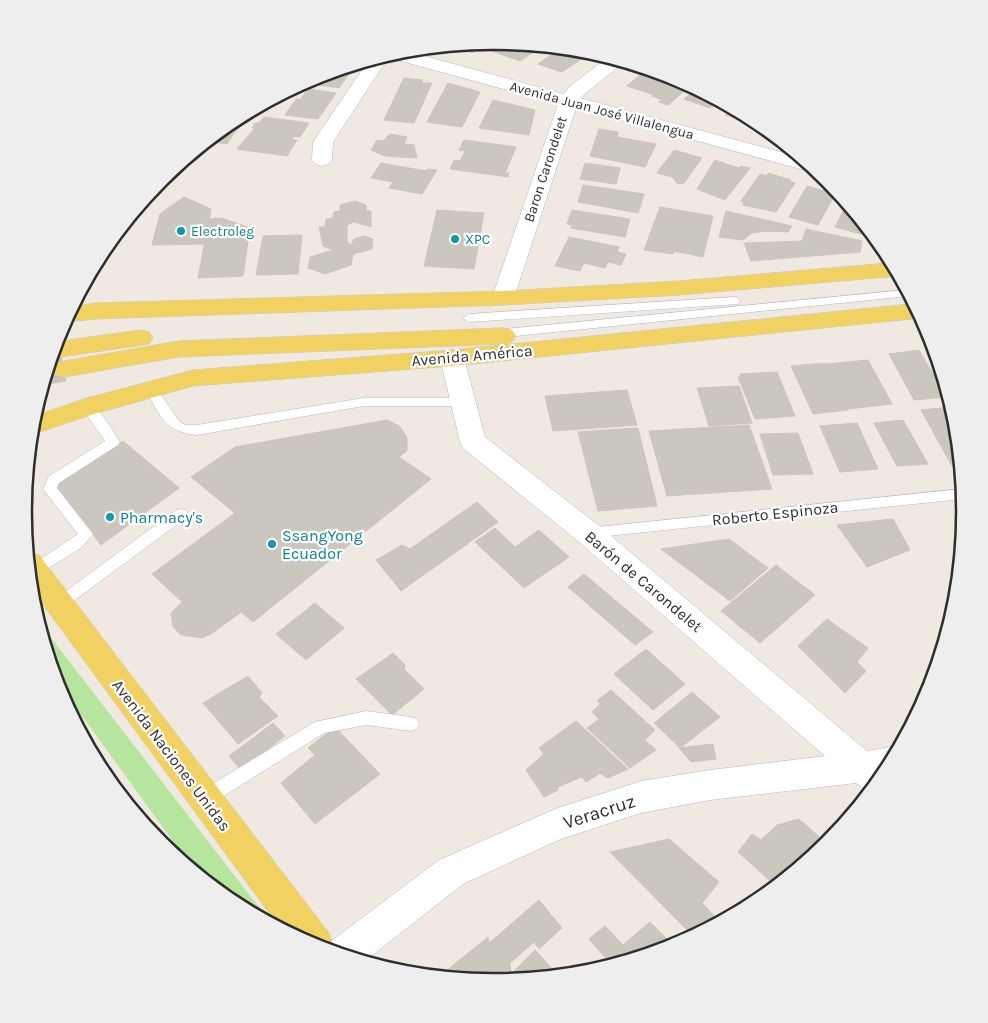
<svg xmlns="http://www.w3.org/2000/svg" width="988" height="1023" font-family="Karla,sans-serif">
<style>
.green{fill:#b6e59e}
.building{fill:#cbc7bf;stroke:#cbc5ba}
.lines{fill:none;stroke-linecap:round;stroke-linejoin:round}
.primary-tunnel{stroke:#c8c4bd;stroke-width:25;stroke-dasharray:25 12;stroke-linecap:butt}
.lane-casing{stroke:#b4b7c1;stroke-width:1}
.street-casing{stroke:#b4b7c1;stroke-width:1}
.primary-casing{stroke:#c9c9c9;stroke-width:1}
.lane{fill:#fff;fill-rule:evenodd}
.street{fill:#fff;fill-rule:evenodd}
.primary{fill:#f2d163;fill-rule:evenodd}
.culture-dot{fill:#0f9aa8;stroke:#fff;stroke-width:2}
.labels{text-anchor:middle;stroke-width:4.5;stroke-linejoin:round;paint-order:stroke}
.far-street-label{font-size:14px;fill:#2e2e2e;stroke:#fff}
.far-culture-label{font-size:14px;fill:#0d838f;stroke:#fff;text-anchor:start}
.street-label{font-size:16px;fill:#2e2e2e;stroke:#fff}
.culture-label{font-size:16px;fill:#0d838f;stroke:#fff;text-anchor:start}
.near-street-label{font-size:19px;fill:#2e2e2e;stroke:#fff}
.rim{fill:none;stroke:#2e2e2e;stroke-width:2.5}
</style>
<rect width="100%" height="100%" fill="#efe9e1"/>
<polygon class="green" points="38,621 271,923 233,902 196,873 56,680"/>
<g class="building">
<polygon points="489,42 472,53 453,45"/>
<polygon points="497,42 542,46 520,61 486,49"/>
<polygon points="561,48 586,50 592,52 562,72 538,64"/>
<polygon points="356,64 339,88 306,83 314,77"/>
<polygon points="646,70 684,82 688,84 669,100 627,86"/>
<polygon points="404,78 422,80 422,83 432,83 414,123 384,120"/>
<polygon points="670,80 680,84 663,100 652,96"/>
<polygon points="448,83 480,92 462,127 427,122"/>
<polygon points="308,89 336,93 318,119 285,115 296,99 300,100"/>
<polygon points="674,89 683,92 668,105 659,102"/>
<polygon points="696,89 718,100 710,108 684,99"/>
<polygon points="493,100 535,110 529,135 479,128"/>
<polygon points="732,108 755,120 753,123 725,115"/>
<polygon points="264,117 309,123 300,137 294,136 292,139 297,140 287,156 237,149 255,128 252,128 255,123 259,123"/>
<polygon points="238,118 245,118 238,129 225,127"/>
<polygon points="224,128 237,129 227,144 208,141"/>
<polygon points="599,129 618,132 617,137 656,144 645,167 590,156"/>
<polygon points="390,134 407,137 404,144 414,145 417,158 385,156 371,150 377,140 383,141"/>
<polygon points="464,140 516,147 505,173 509,173 508,177 450,169 454,160 460,161 465,151 459,150"/>
<polygon points="674,150 702,158 684,183 678,184 672,177 657,173"/>
<polygon points="715,160 739,168 741,166 750,168 725,200 697,189"/>
<polygon points="381,163 426,171 427,169 437,170 422,194 389,188 393,182 371,178"/>
<polygon points="585,163 620,168 616,184 580,179"/>
<polygon points="768,173 791,180 790,182 795,183 776,212 743,205 744,202 741,201 760,174 767,176"/>
<polygon points="583,185 644,194 638,213 578,202"/>
<polygon points="807,186 835,194 818,225 789,217"/>
<polygon points="184,197 211,209 205,244 152,245 160,214"/>
<polygon points="355,201 366,205 366,211 371,211 371,227 354,222 347,225 347,242 351,245 354,239 364,236 373,239 372,249 353,254 351,265 325,274 308,268 310,257 333,250 323,246 319,227 325,227 326,219 333,218 334,212 340,211 340,205"/>
<polygon points="847,204 868,230 865,235 835,227"/>
<polygon points="660,207 713,216 703,257 674,251 673,254 644,250"/>
<polygon points="437,210 484,213 474,269 424,266"/>
<polygon points="572,210 630,219 625,237 571,228 572,225 567,224"/>
<polygon points="726,211 792,226 788,232 767,231 752,233 743,240 719,237"/>
<polygon points="222,218 250,228 243,276 198,278 209,219"/>
<polygon points="806,229 862,241 860,252 751,261 744,243 802,241"/>
<polygon points="302,235 298,274 256,275 263,236"/>
<polygon points="569,237 619,247 617,252 626,254 621,265 608,262 605,268 584,263 580,271 555,266"/>
<polygon points="932,344 940,371 924,345"/>
<polygon points="919,350 946,397 914,400 889,354"/>
<polygon points="868,360 892,404 848,409 826,364"/>
<polygon points="825,363 848,410 813,414 791,366"/>
<polygon points="777,372 795,416 755,419 738,377 741,377 740,374"/>
<polygon points="739,386 752,423 709,426 697,388"/>
<polygon points="627,390 637,425 553,431 545,396"/>
<polygon points="951,407 955,420 960,466 952,466 921,410"/>
<polygon points="387,420 399,426 407,437 407,451 399,457 431,479 253,622 241,612 211,634 202,638 181,635 173,627 171,613 182,602 152,574 235,513 191,477 235,447"/>
<polygon points="903,420 928,464 897,466 874,423"/>
<polygon points="857,423 878,469 840,472 820,426"/>
<polygon points="749,425 772,489 667,496 649,431"/>
<polygon points="638,428 657,506 598,511 578,432"/>
<polygon points="798,433 813,474 773,475 760,434"/>
<polygon points="123,441 179,488 101,545 54,485"/>
<polygon points="477,502 498,522 401,591 376,560 402,545 410,549"/>
<polygon points="893,519 910,550 867,567 837,525"/>
<polygon points="495,528 515,547 539,530 569,557 524,588 475,542"/>
<polygon points="729,539 768,568 730,601 661,549"/>
<polygon points="776,565 815,595 760,643 721,611"/>
<polygon points="584,574 653,632 635,645 568,587"/>
<polygon points="315,603 344,628 306,660 276,634"/>
<polygon points="827,619 868,648 857,662 866,671 845,693 798,646"/>
<polygon points="646,649 685,684 653,710 614,674"/>
<polygon points="393,653 405,665 404,669 424,689 392,715 356,679"/>
<polygon points="248,676 262,693 259,697 278,716 238,744 203,703"/>
<polygon points="611,690 655,730 645,740 656,750 630,768 587,728 599,719 592,712 600,704 597,701"/>
<polygon points="692,692 720,717 680,748 654,723"/>
<polygon points="576,721 628,769 608,778 600,773 586,782 582,777 558,787 558,790 544,797 526,770 544,754 539,748"/>
<polygon points="273,723 285,736 241,770 229,756"/>
<polygon points="335,727 380,774 315,824 281,783 315,755 308,748"/>
<polygon points="713,744 716,759 691,762 679,748"/>
<polygon points="799,819 826,843 776,886 738,852 752,834 761,840 777,825"/>
<polygon points="669,839 719,882 702,903 717,919 713,925 693,936 610,852"/>
<polygon points="539,900 562,928 539,949 534,942 510,963 511,975 504,981 494,982 442,977 441,975 488,937 489,943"/>
<polygon points="650,922 674,946 612,965 589,939 605,926 623,945"/>
<polygon points="535,950 558,975 520,979 514,971"/>
</g>
<g class="lines">
<polyline class="primary-tunnel" points="47,372 64,369"/>
<g class="lane-casing">
<g id="lane">
<polygon points="906,290 910,296 496,338 490,334 496,330"/>
<polygon points="734,297 738,298 740,301 738,304 469,322 463,318 469,314"/>
<path d="M151 385 155 386 179 421 185 425H197L364 398H463L469 402 463 406H364L197 435C164 432 160 415 145 389Z"/>
<path d="M87 403C99 406 113 431 120 442L118 445 59 483 57 488 93 534 81 548 34 577 30 575 29 567 78 534 43 489 49 476 105 441 81 407 83 404Z"/>
<polygon points="962,489 962,499 588,538 583,537 581,533 583,529 588,528"/>
<polygon points="181,509 186,510 188,514 186,518 64,608 59,610 54,608 52,604 54,600 176,510"/>
<polygon points="366,711 411,717 417,719 419,724 417,729 411,731 366,725 324,733 211,804 205,806 199,804 197,798 199,792 315,722"/>
</g>
</g>
<g class="street-casing">
<g id="street">
<polygon points="402,50 564,94 569,87 608,57 624,62 580,98 799,157 816,171 811,172 804,170 576,108 514,298 511,303 503,305 495,303 492,298 558,104 390,58 382,67 333,142 332,160 329,164 322,166 315,164 312,160 313,142 368,61"/>
<polygon points="452,350 461,352 464,358 485,437 598,525 867,751 891,747 897,749 885,773 869,793 856,783 710,800 641,813 561,839 463,884 365,961 327,950 330,942 439,860 555,809 641,781 710,770 825,756 578,541 464,449 460,442 440,358 443,352"/>
</g>
</g>
<g class="primary-casing">
<g id="primary">
<polygon points="892,263 899,276 679,295 503,305 95,319 65,322 73,307 95,303 503,291 679,281"/>
<polygon points="914,304 921,318 452,366 193,386 94,414 31,435 34,416 87,398 193,370 452,350"/>
<polygon points="504,328 512,330 516,336 512,342 504,344 179,357 64,377 55,375 52,369 55,363 64,361 179,341"/>
<polygon points="141,330 149,332 153,338 149,344 61,357 53,355 56,342"/>
<polygon points="28,552 39,555 329,933 334,946 332,951 314,946 280,928 31,588"/>
</g>
</g>
<use href="#lane" class="lane"/>
<use href="#street" class="street"/>
<use href="#primary" class="primary"/>
</g>
<g class="culture-dot">
<circle cx="181" cy="231" r="5"/>
<circle cx="455" cy="239" r="5"/>
<circle cx="110" cy="517" r="5"/>
<circle cx="272" cy="544" r="5"/>
</g>
<g class="labels">
<g class="far-street-label">
<text transform="translate(602 110) rotate(15)" y="5">Avenida Juan José Villalengua</text>
<text transform="translate(545 169) rotate(-72)" y="5">Baron Carondelet</text>
</g>
<g class="far-culture-label">
<text x="191" y="236">Electroleg</text>
<text x="465" y="244">XPC</text>
</g>
<g class="street-label">
<text transform="translate(472 355) rotate(-5)" y="6">Avenida América</text>
<text transform="translate(775 513) rotate(-6)" y="6">Roberto Espinoza</text>
<text transform="translate(644 581) rotate(40)" y="6">Barón de Carondelet</text>
<text transform="translate(172 755) rotate(53)" y="6">Avenida Naciones Unidas</text>
</g>
<g class="culture-label">
<text x="120" y="523">Pharmacy's</text>
<text x="282" y="541">SsangYong<tspan x="282" dy="18">Ecuador</tspan></text>
</g>
<g class="near-street-label">
<text transform="translate(599 811) rotate(-18)" y="7">Veracruz</text>
</g>
</g>
<path d="M0 0H988V1023H0ZM493 50H495A461 461 0 0 1 956 511V512A461 461 0 0 1 495 973H493A461 461 0 0 1 32 512V511A461 461 0 0 1 493 50Z" fill="#eee" fill-rule="evenodd"/>
<path class="rim" d="M493 50H495A461 461 0 0 1 956 511V512A461 461 0 0 1 495 973H493A461 461 0 0 1 32 512V511A461 461 0 0 1 493 50Z"/>
</svg>
